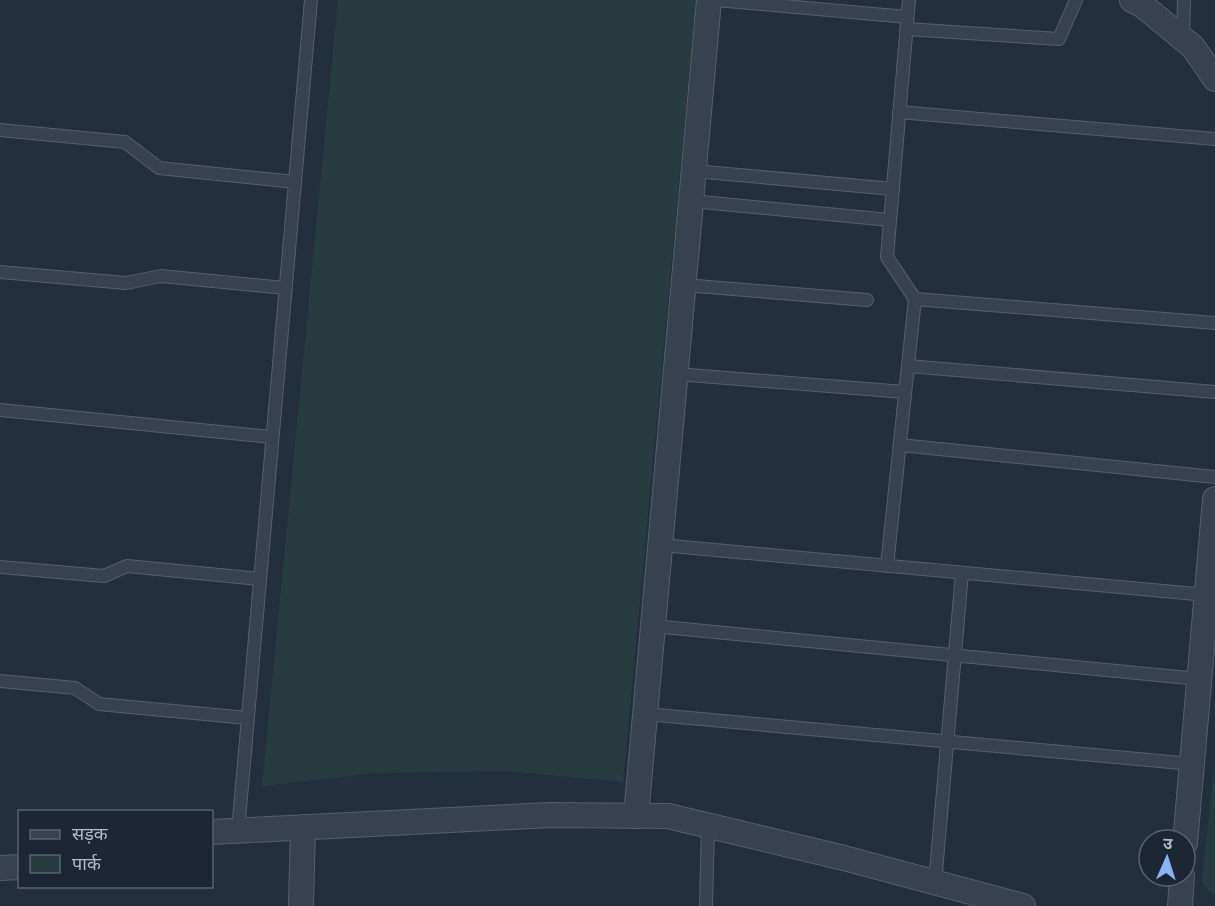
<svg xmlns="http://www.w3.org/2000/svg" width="1215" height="906" font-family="'Roboto Condensed','Noto Sans Devanagari',sans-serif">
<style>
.green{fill:#263c3f}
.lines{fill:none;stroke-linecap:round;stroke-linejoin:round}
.service-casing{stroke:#565f6c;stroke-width:14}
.minor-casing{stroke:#565f6c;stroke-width:26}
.service{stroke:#38414e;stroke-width:12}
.minor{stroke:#38414e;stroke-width:24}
</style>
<rect width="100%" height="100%" fill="#242f3e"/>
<g class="green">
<polygon points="338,0 696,0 623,782 506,771 376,773 262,786"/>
<polygon points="1215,758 1215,895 1202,883"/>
</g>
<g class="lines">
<g class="service-casing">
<g id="service">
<polyline points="716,0 907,17"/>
<polyline points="906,29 1059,39 1076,0"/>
<polyline points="1183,39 1184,0"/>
<polyline points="899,112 1215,139"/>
<polyline points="0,130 125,142 159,168 295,182"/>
<polyline points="694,171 893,189"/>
<polyline points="691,201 890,220"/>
<polyline points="0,272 126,283 161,276 285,288"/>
<polyline points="684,285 867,300"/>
<polyline points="915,299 1215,323"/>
<polyline points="908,366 1215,392"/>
<polyline points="676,374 905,392"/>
<polyline points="0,410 272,437"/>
<polyline points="900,445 1215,477"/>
<polyline points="661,545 1207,595"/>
<polyline points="887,566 915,299 887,257 909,0"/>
<polyline points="0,567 104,576 127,566 260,579"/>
<polyline points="653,626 1199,679"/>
<polyline points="0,681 75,688 99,704 247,718"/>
<polyline points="646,714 1192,764"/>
<polyline points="238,831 311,0"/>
<polyline points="935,883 962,573"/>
<polyline points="706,906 708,826"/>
</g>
</g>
<g class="minor-casing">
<g id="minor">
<polyline points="1132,0 1142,5 1193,47 1215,79"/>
<polyline points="636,816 709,0"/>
<polyline points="212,832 550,815 668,816 844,858 1023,906"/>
<polyline points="1185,843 1215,499"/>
<polyline points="0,868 20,867"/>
<polyline points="301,906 303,827"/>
<polyline points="1180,906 1182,876"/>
</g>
</g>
<use href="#service" class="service"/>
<use href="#minor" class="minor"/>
</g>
<rect x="18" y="810" width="195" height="78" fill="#1d2633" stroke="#59626f" stroke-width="1.5"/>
<rect x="30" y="830" width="30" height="9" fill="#38414e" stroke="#59626f" stroke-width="1.5"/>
<text x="72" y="840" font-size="18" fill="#b4bcc9">सड़क</text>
<rect x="30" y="855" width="30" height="18" fill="#263c3f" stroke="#59626f" stroke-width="1.5"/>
<text x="72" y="870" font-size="18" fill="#b4bcc9">पार्क</text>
<g transform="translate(1167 858) rotate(3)"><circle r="28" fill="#1d2633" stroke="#59626f" stroke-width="1.5"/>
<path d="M0-4.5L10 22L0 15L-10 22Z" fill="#8ab4f8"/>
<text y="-9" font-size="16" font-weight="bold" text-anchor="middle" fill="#b4bcc9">उ</text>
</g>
</svg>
